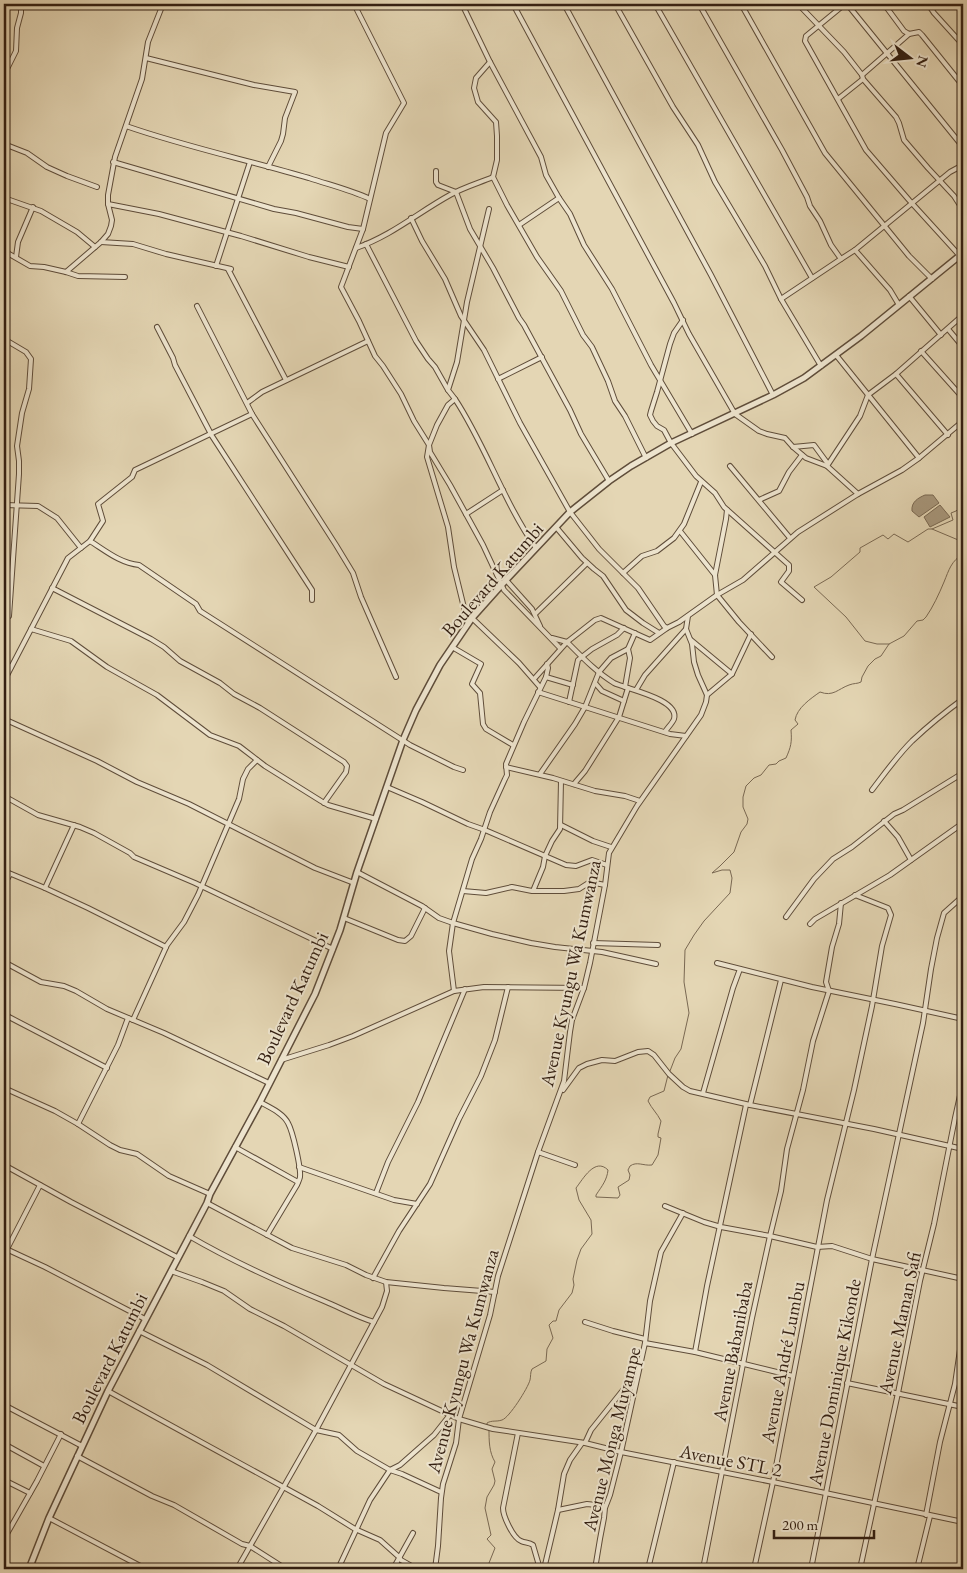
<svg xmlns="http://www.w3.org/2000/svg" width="967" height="1573" font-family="'EB Garamond',serif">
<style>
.water{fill:#a8987d;stroke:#796852}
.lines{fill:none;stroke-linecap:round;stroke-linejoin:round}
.stream{stroke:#796852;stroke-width:1}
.minor-casing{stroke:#5f4d3a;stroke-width:6}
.tertiary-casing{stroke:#5f4d3a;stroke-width:8}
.minor{stroke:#ede4ce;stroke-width:4}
.tertiary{stroke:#ede4ce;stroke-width:5}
.labels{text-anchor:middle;stroke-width:4;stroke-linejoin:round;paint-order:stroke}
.street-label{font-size:19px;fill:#331f12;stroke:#ede4ce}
</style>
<rect width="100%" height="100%" fill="#e4d6b4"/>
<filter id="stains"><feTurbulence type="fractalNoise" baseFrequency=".004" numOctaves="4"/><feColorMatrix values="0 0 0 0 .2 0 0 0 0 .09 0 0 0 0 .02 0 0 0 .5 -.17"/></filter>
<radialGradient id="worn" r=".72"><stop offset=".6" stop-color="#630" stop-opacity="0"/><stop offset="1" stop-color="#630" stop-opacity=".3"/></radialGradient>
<g class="water">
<path d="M925 495H933L939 503 919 517 912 511C911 502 918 498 925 495Z"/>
<polygon points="940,505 950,517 930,527 924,517"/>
</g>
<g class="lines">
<g class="stream">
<polyline points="932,529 963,542"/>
<polyline points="889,644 877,644 865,641 846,617 814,587 831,577 860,552 860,548 883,535 888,539 894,534 908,542 928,529 932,529 953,520 951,513 956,511 963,505"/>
<path d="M670 1071 675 1058 681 1049 689 1013 684 982 685 950 694 935 704 921 730 893 732 878 730 870H722L712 873 720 866 734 852 741 832 747 824 748 819 743 807V797L746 786 754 778 761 775 769 765 776 764 779 761 786 758C791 747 792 742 791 730L798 724 795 720C797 708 810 699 820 692 833 697 838 689 849 685 854 683 857 684 861 682L862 677 868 666 875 659 881 656 889 644 904 636 917 621 923 620 926 617C933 607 939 594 944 582 949 570 951 561 963 554"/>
<path d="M487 1425V1423C492 1420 496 1422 502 1420 509 1418 528 1388 530 1380 531 1376 530 1373 532 1369L546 1361 547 1349 553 1338 549 1325 553 1321H556L559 1310 572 1293 574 1285 573 1279 577 1260 581 1249 592 1234 591 1220 579 1200 576 1188C583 1179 595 1157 608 1170 607 1180 602 1186 596 1195V1197L618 1198 620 1195 618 1187 629 1180 630 1175 628 1170 630 1166C637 1161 643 1166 652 1165L658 1155 661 1138 658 1137V1134L661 1121C657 1113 652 1109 648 1101L650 1097 664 1091 668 1075"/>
<path d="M489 1429C489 1441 489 1452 495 1462L492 1469 495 1481 494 1485 487 1497 485 1508 491 1535 487 1539 495 1548 489 1563 490 1569"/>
</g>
<g class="minor-casing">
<g id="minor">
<polyline points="354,4 404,103 386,133 363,229 341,287 359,321 375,356 383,366 401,394 414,421 429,445 430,452 450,485 483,545 504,590 560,648"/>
<polyline points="462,4 490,62 541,157 546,175 559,198 570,214 584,245 612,289 651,365 692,434"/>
<polyline points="513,4 674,303 689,334 735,414 759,431 767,434 785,438 793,447 806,458 827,466 858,494"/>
<polyline points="564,4 711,275 773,395"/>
<polyline points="615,4 673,107 698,145 715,182 765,266 781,299 821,366"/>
<polyline points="655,4 812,278"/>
<polyline points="699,4 782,150 807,197 810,206 820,221 831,245 841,259 855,250 890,290 899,305"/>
<polyline points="741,4 825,153 909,256 932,279"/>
<polyline points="798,4 844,52 862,75 863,79 896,117 899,123 904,140 928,168 954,196 963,210"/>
<polyline points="845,4 806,36 805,41 866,150 909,200 960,256"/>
<polyline points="847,4 963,147"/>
<polyline points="884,4 904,31 909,34 919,32 922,35 963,86"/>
<polyline points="928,4 934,13 963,45"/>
<polyline points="146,58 254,85 295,92 285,118 283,134 281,141 268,167"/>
<polyline points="490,62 476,78 474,88 478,102 496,122 497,136 497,160 493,177 507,205 537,257 561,291 583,335 592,347 608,381 615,401 625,416 646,458"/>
<polyline points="4,75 16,51 17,28 21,13 21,4"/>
<polyline points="862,75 909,34"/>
<polyline points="838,99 863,79"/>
<path d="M126 126C186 147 248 160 309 178 330 185 351 190 370 199"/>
<polyline points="4,144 27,153 47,167 67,176 97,187"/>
<polyline points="113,162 274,209 296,213 348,227 363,229"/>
<polyline points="436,171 436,182 438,185 456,192 470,229 493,268 519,318 524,325 570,410 581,434 609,481"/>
<polyline points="4,198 41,211 77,232 95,247"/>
<polyline points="108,204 159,214 241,236 309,257 349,267"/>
<polyline points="411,218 422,241 445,279 461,316 484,350 520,423 570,512 599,549 638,588 664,626 667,628"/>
<polyline points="519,225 559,198"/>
<polyline points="101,242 133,244 166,254 231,269"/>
<polyline points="366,244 416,341 428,359 435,367 448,390"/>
<path d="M356 248C391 236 419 212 450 195 464 187 479 183 493 177"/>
<polyline points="855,250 950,172 963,165"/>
<polyline points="4,251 30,266 44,267 66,272 78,276 125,277"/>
<polyline points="16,257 18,242 33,207"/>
<polyline points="216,266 250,162"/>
<polyline points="228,269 286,380"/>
<polyline points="66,272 101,242 108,234 111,226 112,220 108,204 108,195 115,157 142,79 148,42 163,4"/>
<polyline points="909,296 941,335"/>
<polyline points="781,299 841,259"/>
<polyline points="197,306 252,414 336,545 353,573 361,597 396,677"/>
<polyline points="683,320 674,333 670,344 657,392 651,411 650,415 653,421 657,426 664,430 671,443 696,476 715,493 724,507 789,565 789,571 781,582 802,600"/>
<polyline points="157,327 173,358 175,365 212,436 312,590 312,600"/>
<polyline points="948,329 963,347"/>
<polyline points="4,339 26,352 31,359 29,389 22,413 17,446 19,461 19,474 9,616"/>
<polyline points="921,351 963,398"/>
<polyline points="836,355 919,458"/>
<polyline points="896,374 948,435"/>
<polyline points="498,379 542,357"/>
<path d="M455 399C486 446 503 501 536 548"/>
<polyline points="247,403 262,392 368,341"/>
<polyline points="793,447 814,445 828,464"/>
<polyline points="730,466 790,538"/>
<polyline points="827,466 860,416 868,395 896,374 963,315"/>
<polyline points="759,500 779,491 789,472 802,455"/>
<polyline points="4,505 38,506 57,518 81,548"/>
<polyline points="727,510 726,519 715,575 717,595 739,622 772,657"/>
<polyline points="466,514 503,490"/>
<polyline points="556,527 582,558 594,569 603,576 626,610 643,623 659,633"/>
<polyline points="680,531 715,575"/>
<path d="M90 541C106 551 120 563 139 565L196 604 200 611 410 745 454 767 463 770"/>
<polyline points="623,573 642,556 657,551 674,538 684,524 701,482"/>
<polyline points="506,580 532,609 540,626"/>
<polyline points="52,588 151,639 164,647 180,661 220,683 234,694 260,708 344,762 347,766 346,772 324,803"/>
<polyline points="535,614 587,563"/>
<polyline points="472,618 519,663 540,687"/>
<polyline points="468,624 454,567 448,527 427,457 429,445 437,425 448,405 455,399 448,390 457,362 467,302 489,209"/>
<polyline points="31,629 71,641 107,667 157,695 210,735 239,746 265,766 321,801 328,805 376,819"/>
<polyline points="552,638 567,642 595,620 601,618 650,640 667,628 679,622 717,595 743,580 798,532 858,494 902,470 919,458 963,421"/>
<polyline points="691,640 732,674"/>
<polyline points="452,647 481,664 472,684 480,693 483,724 486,729 513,745"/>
<polyline points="4,663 11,667"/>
<polyline points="546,677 573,685"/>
<path d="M534 679 567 642C582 657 596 672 614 683 626 689 680 699 674 719 672 724 667 728 665 732"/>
<polyline points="4,681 68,558 90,541 103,521 98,504 132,477 135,470 252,414"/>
<polyline points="595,683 602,691 624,701"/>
<polyline points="625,687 630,658 628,649 635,633"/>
<polyline points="636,690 645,675 686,629"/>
<polyline points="538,692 670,734 686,736"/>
<polyline points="707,695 732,674 751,634"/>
<polyline points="569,702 578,660 592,649 617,635 624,628"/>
<polyline points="4,719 97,761 137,782 189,804 315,868 354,883"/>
<polyline points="506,767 553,778 595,791 625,796 640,801"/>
<polyline points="540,774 575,724 585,707 599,672 611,658 628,649"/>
<polyline points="574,784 585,771 619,717 628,688"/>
<polyline points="387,787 422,802 468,824 485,830 566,865 576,866 592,860 607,865"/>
<path d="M872 790C885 773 897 756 912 741 928 726 945 712 963 699"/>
<polyline points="4,796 38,815 80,827 94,833 130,853 134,857 195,883 333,949"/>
<polyline points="884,821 898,837 911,860"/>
<polyline points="561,825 593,841 611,847"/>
<polyline points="4,871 45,888 88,908 166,947"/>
<polyline points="357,872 422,906 439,918 453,923 492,934 531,943 555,947 602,952 656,964"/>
<polyline points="4,885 10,874"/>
<polyline points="45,888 74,825"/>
<polyline points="463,891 486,893 512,887 532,891 564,891 579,889 590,882 605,885"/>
<polyline points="533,891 543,867 545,856 552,841 560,829 561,781"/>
<polyline points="786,917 814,879 833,859 852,847 894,814 903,810 963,773"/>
<polyline points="344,918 398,940 405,941 411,936 425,908"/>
<polyline points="810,924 815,919 890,875 963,823"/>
<polyline points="593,943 658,945"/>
<polyline points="4,962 41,982 64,986 76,991 107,1009 164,1033 269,1083"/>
<polyline points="717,963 812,987 895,1004 963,1019"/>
<polyline points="454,991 449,951 453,923 472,859 481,839 490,812 505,779 507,775 506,764 524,722 546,677 548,668 547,664"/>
<polyline points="4,1007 5,1009 5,1013 9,1017 107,1068"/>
<polyline points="133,1020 167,945 184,922 198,895 239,799 243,779 248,769 257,760"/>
<polyline points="281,1060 329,1045 353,1036 454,991 484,987 584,988"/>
<polyline points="4,1088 55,1111 78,1124 110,1145 120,1150 137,1154 169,1176 210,1194"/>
<polyline points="563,1090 579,1068 587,1064 602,1060 615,1061 638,1052 648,1051 654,1055 669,1074 683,1087 690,1091 750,1105 874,1129 963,1149"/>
<polyline points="703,1093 733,988 740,969"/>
<path d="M260 1102C269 1107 283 1113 288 1123 293 1132 301 1168 300 1177 300 1178 297 1185 297 1185L267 1235"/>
<polyline points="750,1105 781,980"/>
<polyline points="78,1124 118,1045 128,1018"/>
<polyline points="235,1147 298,1182"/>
<polyline points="538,1152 575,1165"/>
<polyline points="4,1165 71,1202 177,1257"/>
<polyline points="299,1167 394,1200 417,1204"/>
<polyline points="376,1193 388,1162 418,1102 465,989"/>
<polyline points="207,1203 292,1248 346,1265 366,1275 386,1282 444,1288 495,1292"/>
<polyline points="665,1206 704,1222 721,1227 770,1236 817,1247 832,1246 872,1259 963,1279"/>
<path d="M189 1236C232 1261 278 1282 324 1301 341 1308 357 1317 374 1322"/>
<polyline points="4,1248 45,1267 145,1319"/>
<polyline points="4,1255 40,1185"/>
<polyline points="171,1271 202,1282 224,1291 250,1309 284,1326 384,1384 459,1419 493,1429 585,1443 621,1452 773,1482 963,1522"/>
<polyline points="373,1278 399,1231 430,1184 459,1119 481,1076 495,1040 508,987"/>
<polyline points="585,1322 613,1331 645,1339"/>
<polyline points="139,1331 207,1365 316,1430 339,1435 357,1451 390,1470 402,1474 441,1492"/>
<polyline points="645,1343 650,1301 661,1252 683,1213"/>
<polyline points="695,1352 707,1286 746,1105"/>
<polyline points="847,1383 963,1407"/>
<polyline points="108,1391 318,1506 355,1529 380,1540 399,1557 401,1560 417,1569"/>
<polyline points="4,1405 82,1446"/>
<path d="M518 1433 503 1508C503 1516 513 1538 521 1541 525 1543 529 1542 533 1545L540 1569"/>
<polyline points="585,1443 591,1430 623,1390 635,1387"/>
<polyline points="4,1444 44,1466"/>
<polyline points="77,1456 152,1496 174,1505 242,1544 250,1546 286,1569"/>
<polyline points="4,1480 30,1493"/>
<polyline points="558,1510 587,1504 605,1506"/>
<polyline points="926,1515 940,1442 955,1384 963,1329"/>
<polyline points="49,1518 146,1569"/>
<polyline points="4,1539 37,1481 61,1434"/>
<polyline points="237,1569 316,1430 382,1307 387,1291 386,1282"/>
<polyline points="338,1569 370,1500 390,1470 400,1465 434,1435 449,1416"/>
<polyline points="393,1569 413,1533"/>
<polyline points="435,1569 438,1546 441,1498 443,1484 456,1443 459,1419 490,1315 498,1276 538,1152 564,1081 570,1032 572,1020 584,988 590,963 605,885 609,853 637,806 701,715 706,702 707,695 698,675 694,662 692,644 686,629 688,616"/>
<polyline points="544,1569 558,1510 564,1474 570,1460 582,1443"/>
<polyline points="595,1569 600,1539 604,1518 605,1508 610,1495 621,1452 645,1343 695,1352 793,1376"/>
<polyline points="648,1569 674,1462"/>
<polyline points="703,1569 752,1318 770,1236 781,1191 787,1149 803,1090 813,1041 829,991 826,982 832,947 839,924 841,903"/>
<polyline points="754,1569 773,1482 827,1200 854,1090 872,1006 882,946 891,915 888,908 855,895"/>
<polyline points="811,1569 872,1259 923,1023 931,969 937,938 944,913 963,896"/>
<polyline points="860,1569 898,1393 920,1281 934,1224 955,1118 963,1082"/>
<polyline points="917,1569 930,1516"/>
</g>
</g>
<g class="tertiary-casing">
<polyline id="tertiary" points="29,1569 49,1518 108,1391 207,1203 210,1194 260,1102 315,994 340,930 357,872 403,740 416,710 440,665 472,618 506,580 570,512 609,481 631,466 671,443 773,395 804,378 861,336 963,253"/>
</g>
<use href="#minor" class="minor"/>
<use href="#tertiary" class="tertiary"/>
</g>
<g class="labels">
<g class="street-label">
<text transform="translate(492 579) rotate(-49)" y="7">Boulevard Katumbi</text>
<text transform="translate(570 973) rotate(-78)" y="7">Avenue Kyungu Wa Kumwanza</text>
<text transform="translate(292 998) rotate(-65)" y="7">Boulevard Katumbi</text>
<text transform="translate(899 1323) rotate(-78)" y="7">Avenue Maman Safi</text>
<text transform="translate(732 1351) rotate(-79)" y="7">Avenue Babanibaba</text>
<text transform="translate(109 1358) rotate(-63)" y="7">Boulevard Katumbi</text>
<text transform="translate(462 1361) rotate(-75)" y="7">Avenue Kyungu Wa Kumwanza</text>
<text transform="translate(782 1362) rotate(-79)" y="7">Avenue André Lumbu</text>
<text transform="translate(834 1382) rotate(-79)" y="7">Avenue Dominique Kikonde</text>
<text transform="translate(611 1439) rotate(-76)" y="7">Avenue Monga Muyampe</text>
<text transform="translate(731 1460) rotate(11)" y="7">Avenue STL 2</text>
</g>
</g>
<rect width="967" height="1573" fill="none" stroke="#e4d6b4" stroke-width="20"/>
<rect x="5" y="5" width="957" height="1563" fill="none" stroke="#331f12" stroke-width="2.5"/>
<rect x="10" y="10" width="947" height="1553" fill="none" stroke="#331f12"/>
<g transform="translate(910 58) rotate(106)" stroke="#ede4ce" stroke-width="4" paint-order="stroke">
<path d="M0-4L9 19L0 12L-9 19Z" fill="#331f12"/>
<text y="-8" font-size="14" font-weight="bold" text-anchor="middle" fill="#331f12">N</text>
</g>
<path d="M774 1530v8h100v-8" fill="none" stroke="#331f12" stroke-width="2.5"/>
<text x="782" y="1530" font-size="15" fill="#331f12" stroke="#ede4ce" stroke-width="4" paint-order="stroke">200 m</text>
<rect width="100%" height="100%" filter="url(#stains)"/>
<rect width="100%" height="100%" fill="url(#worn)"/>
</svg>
